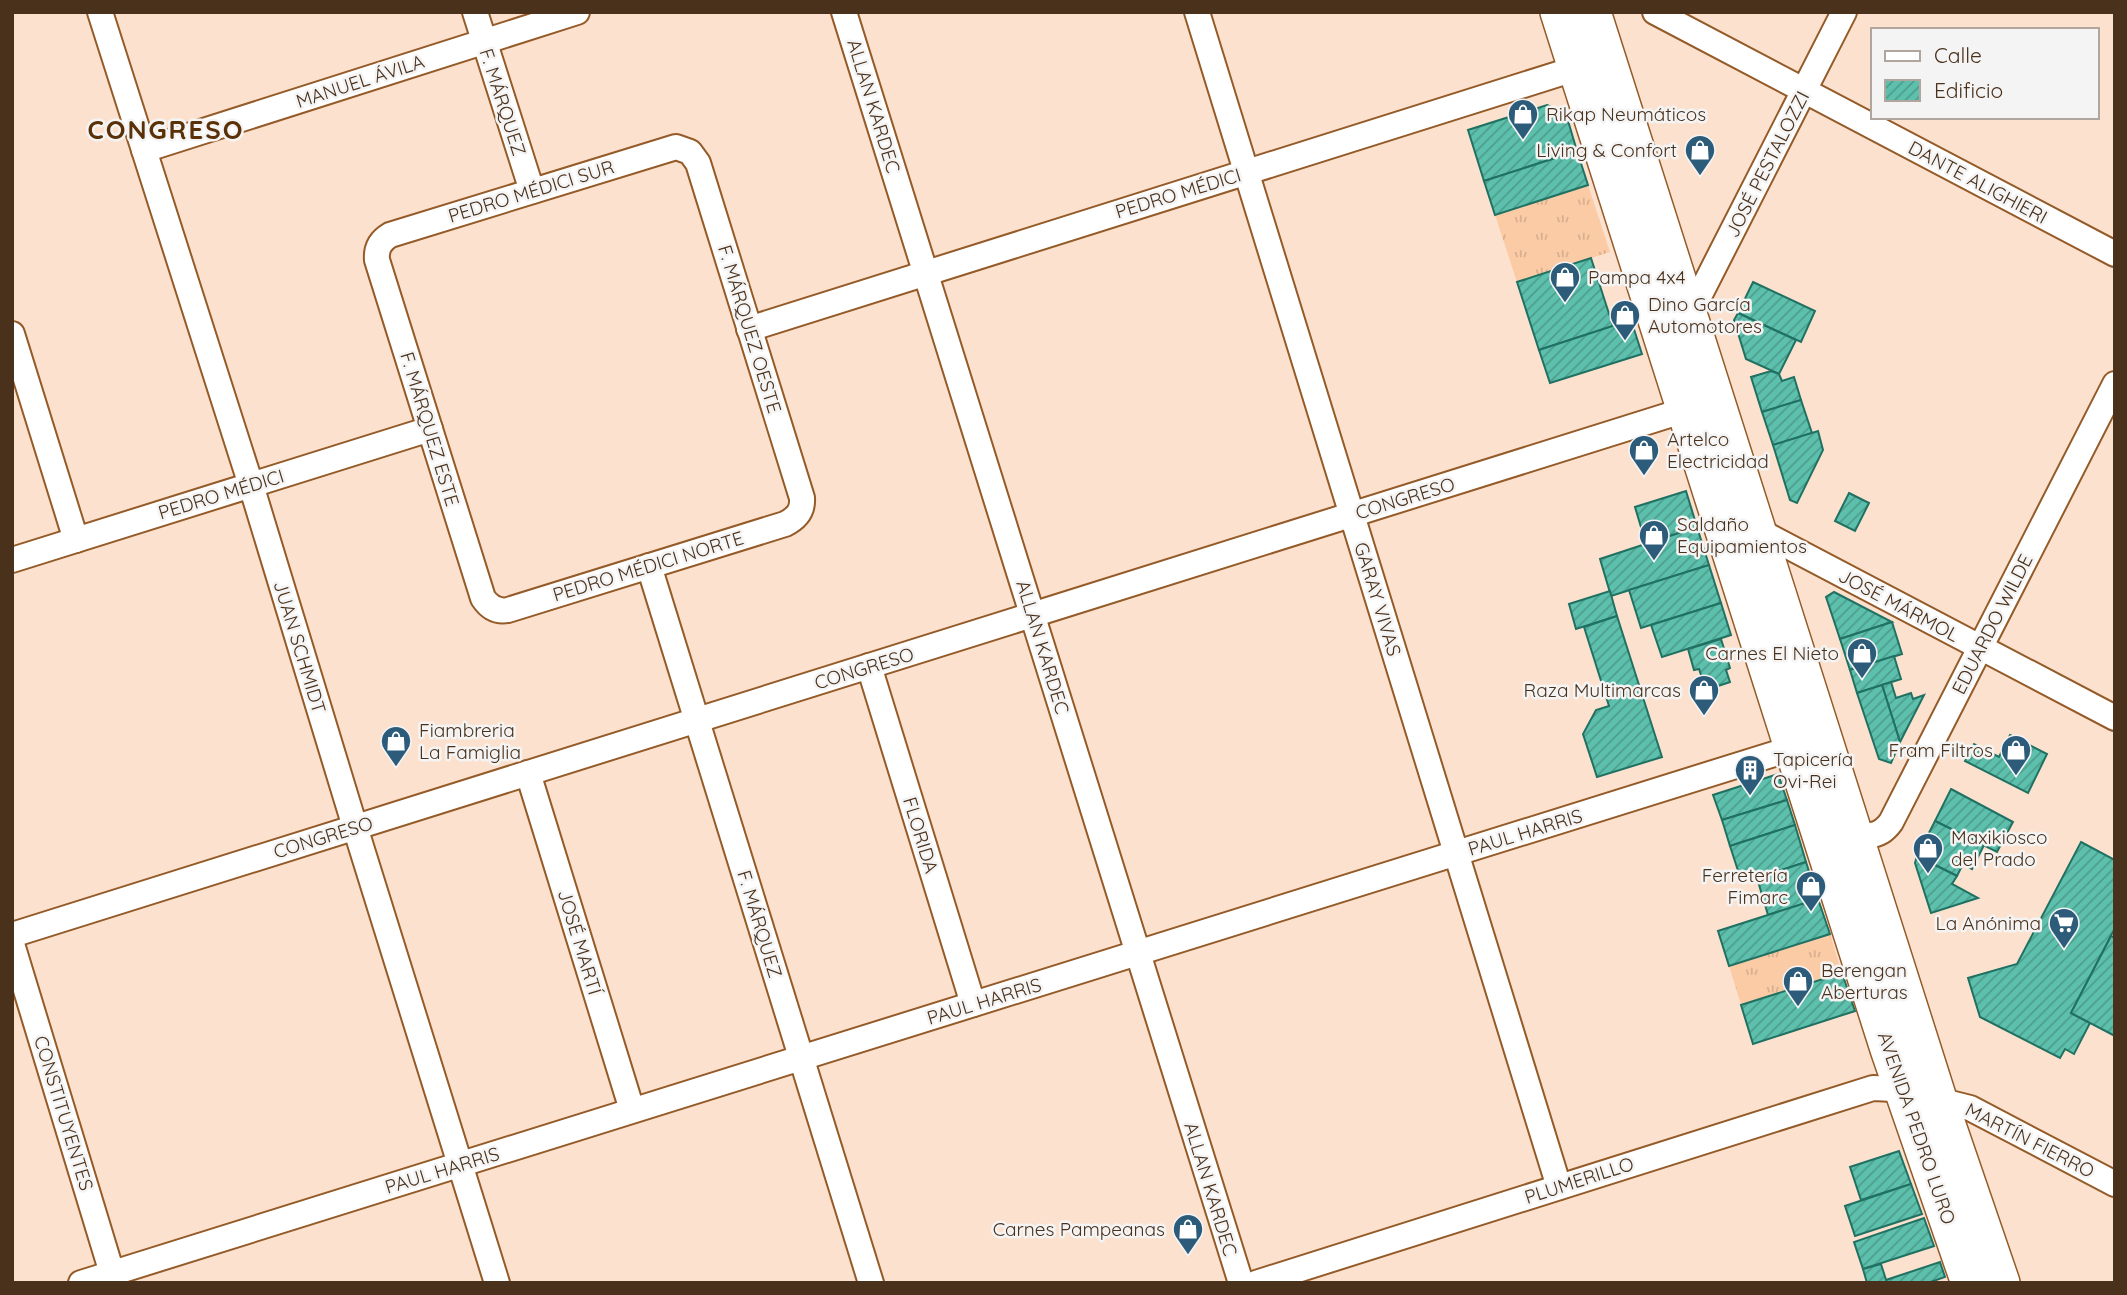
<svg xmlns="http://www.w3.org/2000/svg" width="2127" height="1295" font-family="Quicksand,sans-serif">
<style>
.grass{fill:url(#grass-tufts)}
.building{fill:url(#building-hatch);stroke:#217163;stroke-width:2}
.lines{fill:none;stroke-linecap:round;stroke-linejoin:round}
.street-casing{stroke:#945b29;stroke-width:28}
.primary-casing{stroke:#945b29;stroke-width:40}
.street{stroke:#fff;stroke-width:24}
.primary{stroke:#fff;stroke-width:37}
.labels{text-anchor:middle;stroke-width:5;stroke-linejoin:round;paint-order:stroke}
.street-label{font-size:19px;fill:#4a311c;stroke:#f4f4f4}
.poi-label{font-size:19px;fill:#4a311c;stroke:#f4f4f4;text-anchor:start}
.district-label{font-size:26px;font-weight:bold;letter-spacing:2px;fill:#5a3007;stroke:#f4f4f4}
</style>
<defs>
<pattern id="grass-tufts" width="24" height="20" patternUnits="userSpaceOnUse" patternTransform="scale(1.75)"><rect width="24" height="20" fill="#fbcba6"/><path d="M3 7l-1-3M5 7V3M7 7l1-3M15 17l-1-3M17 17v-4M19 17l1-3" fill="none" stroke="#d9af8e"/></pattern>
<pattern id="building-hatch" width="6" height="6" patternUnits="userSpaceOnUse" patternTransform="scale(1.75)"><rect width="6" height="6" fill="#5cc0ad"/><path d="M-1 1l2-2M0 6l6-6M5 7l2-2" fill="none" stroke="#4e9d8c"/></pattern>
</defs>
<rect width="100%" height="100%" fill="#fce2ce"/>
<g class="grass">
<polygon points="1588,185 1610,252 1517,282 1495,215"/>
<polygon points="1830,934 1842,973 1741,1005 1729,966"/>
</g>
<g class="building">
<polygon points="1547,105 1566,114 1577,151 1484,181 1468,130"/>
<polygon points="1577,151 1588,185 1495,215 1484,181"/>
<polygon points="1591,258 1613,326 1539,350 1517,282"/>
<polygon points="1753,282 1815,311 1801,342 1738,313"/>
<polygon points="1738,313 1796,340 1779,374 1746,359 1734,320"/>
<polygon points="1631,320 1642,354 1550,383 1539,350"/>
<polygon points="1771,371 1779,374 1782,381 1794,377 1801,400 1762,412 1751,377"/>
<polygon points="1801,400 1812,433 1773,445 1762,412"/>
<polygon points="1818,431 1823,450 1797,503 1790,500 1773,445"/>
<polygon points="1686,491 1697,527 1646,544 1635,507"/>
<polygon points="1849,493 1869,503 1855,531 1835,521"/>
<polygon points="1697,527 1709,565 1611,596 1600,559"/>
<polygon points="1709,565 1721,603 1641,628 1629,590"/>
<polygon points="1610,591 1617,616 1576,629 1569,604"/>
<polygon points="1834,592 1892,622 1840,639 1826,597"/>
<polygon points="1721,603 1731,635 1662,657 1651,625"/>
<polygon points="1617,616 1662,757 1597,777 1583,734 1596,710 1609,706 1584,627"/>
<polygon points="1892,622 1902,654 1850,670 1840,639"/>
<polygon points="1721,639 1730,668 1726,670 1730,682 1706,690 1699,669 1694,670 1688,649"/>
<polygon points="1894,656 1901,679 1857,693 1850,670"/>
<polygon points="1891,682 1896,698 1911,693 1913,699 1924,695 1900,742 1882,685"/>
<polygon points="1882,685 1900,742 1891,763 1879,759 1857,693"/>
<polygon points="2010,735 2047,754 2028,793 1965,761 1974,744 1999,757"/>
<polygon points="1778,774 1787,800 1722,820 1713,795"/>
<polygon points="1951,789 2013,822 1997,852 1935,821"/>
<polygon points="1787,800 1795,825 1730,846 1722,820"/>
<polygon points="1935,821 1984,845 1972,869 1963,864 1957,876 1917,856"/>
<polygon points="1795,825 1806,862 1742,883 1730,846"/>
<polygon points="2081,842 2115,860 2115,928 2071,1013 2090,1023 2074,1054 2065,1049 2060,1058 1980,1017 1968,978 2017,964"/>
<polygon points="1917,856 1957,876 1952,884 1978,898 1931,913 1915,863"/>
<polygon points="1806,862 1818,899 1768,915 1757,878"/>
<polygon points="1818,899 1830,934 1729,966 1718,931"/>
<polygon points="2111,936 2115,938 2115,1036 2071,1013"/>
<polygon points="1842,973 1855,1011 1753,1044 1741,1005"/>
<polygon points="1899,1151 1911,1184 1861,1200 1850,1167"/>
<polygon points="1911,1184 1922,1214 1855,1236 1845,1206"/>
<polygon points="1924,1218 1934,1246 1863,1269 1854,1242"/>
<polygon points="1940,1262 1945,1277 1928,1283 1887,1283 1886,1280"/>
<polygon points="1881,1264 1887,1283 1867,1283 1863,1269"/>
</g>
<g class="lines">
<g class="street-casing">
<g id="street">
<polyline points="100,12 251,485 355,827 497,1283"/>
<polyline points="475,12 532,191"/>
<polyline points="844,12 1241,1283"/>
<polyline points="1197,12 1559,1187"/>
<polyline points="1655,12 2115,254"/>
<path d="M676 147 690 152 698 163 802 498C803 511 797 518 785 524L508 610C497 612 489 607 483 598L377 260C376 249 380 241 390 235Z"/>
<polyline points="144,150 577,12"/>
<polyline points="1689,316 1844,12"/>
<polyline points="749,329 1590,64"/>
<polyline points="12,334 76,540"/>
<polyline points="1757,530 2115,718"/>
<polyline points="12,560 430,429"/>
<polyline points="649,566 871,1283"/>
<polyline points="869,666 973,1004"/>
<polyline points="528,773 632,1110"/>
<path d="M1848 820C1859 839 1878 840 1891 822L2115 384"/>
<polyline points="12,935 1698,406"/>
<polyline points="12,944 115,1283"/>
<polyline points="81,1283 1793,748 1802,761"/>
<polyline points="1256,1283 1873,1088 1894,1089 1970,1108 2115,1184"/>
</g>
</g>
<g class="primary-casing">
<g id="primary">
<polyline points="1559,12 1889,1049 1970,1283"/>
<polyline points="1592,12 1938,1099 2001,1283"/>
</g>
</g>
<use href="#street" class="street"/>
<use href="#primary" class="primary"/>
</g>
<defs>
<g id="shop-pin" transform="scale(1.575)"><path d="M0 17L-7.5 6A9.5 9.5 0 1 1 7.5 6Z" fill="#2d5c7b" stroke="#f4f4f4"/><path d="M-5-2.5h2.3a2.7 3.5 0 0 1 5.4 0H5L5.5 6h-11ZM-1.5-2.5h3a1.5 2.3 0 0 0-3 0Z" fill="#fff"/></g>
<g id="building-pin" transform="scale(1.575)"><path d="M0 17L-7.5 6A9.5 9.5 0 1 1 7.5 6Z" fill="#2d5c7b" stroke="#f4f4f4"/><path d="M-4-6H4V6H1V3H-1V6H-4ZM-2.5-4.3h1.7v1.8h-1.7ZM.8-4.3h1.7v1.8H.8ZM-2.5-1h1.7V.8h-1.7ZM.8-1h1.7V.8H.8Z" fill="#fff"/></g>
<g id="supermarket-pin" transform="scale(1.575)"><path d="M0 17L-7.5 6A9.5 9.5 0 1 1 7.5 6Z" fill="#2d5c7b" stroke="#f4f4f4"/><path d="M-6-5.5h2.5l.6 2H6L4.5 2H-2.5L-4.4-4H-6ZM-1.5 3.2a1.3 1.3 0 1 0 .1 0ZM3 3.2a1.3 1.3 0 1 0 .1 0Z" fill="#fff"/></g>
</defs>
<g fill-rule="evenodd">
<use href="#shop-pin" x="1523" y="114"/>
<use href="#shop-pin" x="1700" y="150"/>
<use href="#shop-pin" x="1565" y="277"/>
<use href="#shop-pin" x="1625" y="315"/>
<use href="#shop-pin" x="1644" y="450"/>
<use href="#shop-pin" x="1654" y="535"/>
<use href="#shop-pin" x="1862" y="653"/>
<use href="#shop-pin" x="1704" y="690"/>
<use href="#shop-pin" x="396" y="741"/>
<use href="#shop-pin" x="2016" y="750"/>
<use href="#building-pin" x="1750" y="770"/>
<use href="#shop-pin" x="1928" y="848"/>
<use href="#shop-pin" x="1811" y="886"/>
<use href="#supermarket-pin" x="2064" y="923"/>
<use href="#shop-pin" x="1798" y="981"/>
<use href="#shop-pin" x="1188" y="1229"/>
</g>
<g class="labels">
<g class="street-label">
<text transform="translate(360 81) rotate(-18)" y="7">MANUEL ÁVILA</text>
<text transform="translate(503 102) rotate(72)" y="7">F. MÁRQUEZ</text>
<text transform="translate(874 106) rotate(73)" y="7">ALLAN KARDEC</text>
<text transform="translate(1767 164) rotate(-63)" y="7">JOSÉ PESTALOZZI</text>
<text transform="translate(1978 182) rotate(28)" y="7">DANTE ALIGHIERI</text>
<text transform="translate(531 191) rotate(-17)" y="7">PEDRO MÉDICI SUR</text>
<text transform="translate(1178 193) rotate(-17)" y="7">PEDRO MÉDICI</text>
<text transform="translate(750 329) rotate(73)" y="7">F. MÁRQUEZ OESTE</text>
<text transform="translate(430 429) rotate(73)" y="7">F. MÁRQUEZ ESTE</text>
<text transform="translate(221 494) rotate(-17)" y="7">PEDRO MÉDICI</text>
<text transform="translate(1405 498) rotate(-17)" y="7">CONGRESO</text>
<text transform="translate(648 566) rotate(-17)" y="7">PEDRO MÉDICI NORTE</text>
<text transform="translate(1378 599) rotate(73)" y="7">GARAY VIVAS</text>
<text transform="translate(1899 605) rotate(28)" y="7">JOSÉ MÁRMOL</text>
<text transform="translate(1992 624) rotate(-63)" y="7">EDUARDO WILDE</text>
<text transform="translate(300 647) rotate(73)" y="7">JUAN SCHMIDT</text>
<text transform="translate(1043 647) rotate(73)" y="7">ALLAN KARDEC</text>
<text transform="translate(864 668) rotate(-17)" y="7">CONGRESO</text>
<text transform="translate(1525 832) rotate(-17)" y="7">PAUL HARRIS</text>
<text transform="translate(921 835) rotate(73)" y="7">FLORIDA</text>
<text transform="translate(323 837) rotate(-17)" y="7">CONGRESO</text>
<text transform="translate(760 924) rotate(73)" y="7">F. MÁRQUEZ</text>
<text transform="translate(580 942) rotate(73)" y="7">JOSÉ MARTÍ</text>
<text transform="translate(984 1001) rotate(-17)" y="7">PAUL HARRIS</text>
<text transform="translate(64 1113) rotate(73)" y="7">CONSTITUYENTES</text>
<text transform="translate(1917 1128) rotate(71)" y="7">AVENIDA PEDRO LURO</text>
<text transform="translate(2030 1140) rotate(27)" y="7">MARTÍN FIERRO</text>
<text transform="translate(442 1170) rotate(-17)" y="7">PAUL HARRIS</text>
<text transform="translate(1579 1180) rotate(-18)" y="7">PLUMERILLO</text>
<text transform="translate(1211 1189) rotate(73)" y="7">ALLAN KARDEC</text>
</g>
<g class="poi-label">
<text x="1546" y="121">Rikap Neumáticos</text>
<text x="1677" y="157" text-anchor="end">Living &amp; Confort</text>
<text x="1588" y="284">Pampa 4x4</text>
<text x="1648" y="311">Dino García<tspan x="1648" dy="22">Automotores</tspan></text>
<text x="1667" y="446">Artelco<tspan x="1667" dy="22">Electricidad</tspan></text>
<text x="1677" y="531">Saldaño<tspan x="1677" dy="22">Equipamientos</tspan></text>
<text x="1839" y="660" text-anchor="end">Carnes El Nieto</text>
<text x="1681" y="697" text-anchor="end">Raza Multimarcas</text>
<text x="419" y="737">Fiambreria<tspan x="419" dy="22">La Famiglia</tspan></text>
<text x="1993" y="757" text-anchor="end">Fram Filtros</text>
<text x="1773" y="766">Tapicería<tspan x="1773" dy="22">Ovi-Rei</tspan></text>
<text x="1951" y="844">Maxikiosco<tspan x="1951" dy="22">del Prado</tspan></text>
<text x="1788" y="882" text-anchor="end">Ferretería<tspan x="1788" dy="22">Fimarc</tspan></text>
<text x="2041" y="930" text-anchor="end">La Anónima</text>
<text x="1821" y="977">Berengan<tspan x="1821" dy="22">Aberturas</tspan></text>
<text x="1165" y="1236" text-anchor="end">Carnes Pampeanas</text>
</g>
<g class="district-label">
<text x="166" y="139">CONGRESO</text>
</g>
</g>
<rect width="2127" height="1295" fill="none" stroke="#4a311c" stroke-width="28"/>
<rect x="1871" y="28" width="228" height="91" fill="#f4f4f4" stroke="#b0a69e" stroke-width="2"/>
<rect x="1885" y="51" width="35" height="10" fill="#ffffff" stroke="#b0a69e" stroke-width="2"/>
<text x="1934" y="63" font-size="21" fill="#4a311c">Calle</text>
<rect x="1885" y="80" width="35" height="21" fill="url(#building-hatch)" stroke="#b0a69e" stroke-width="2"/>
<text x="1934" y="98" font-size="21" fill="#4a311c">Edificio</text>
</svg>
